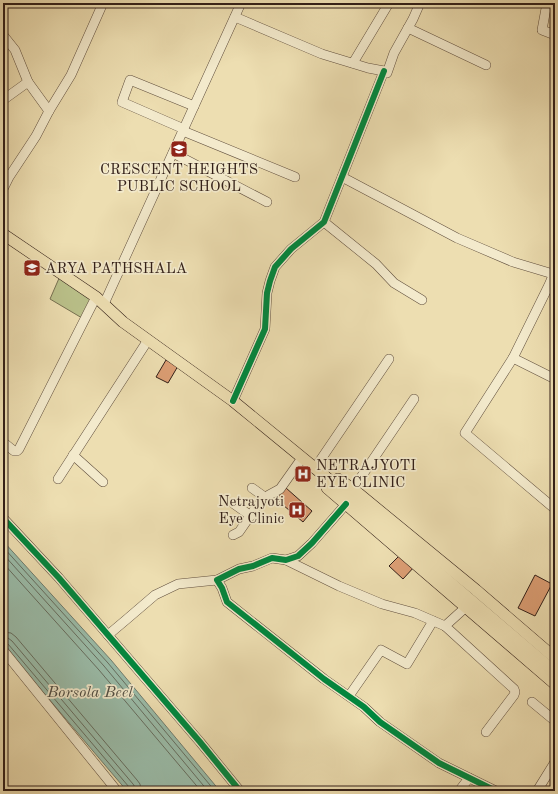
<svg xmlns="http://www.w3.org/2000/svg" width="558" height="794" font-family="'Old Standard TT',serif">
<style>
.green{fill:#bac18a;stroke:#767051}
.water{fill:#9abca9;stroke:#707d6f}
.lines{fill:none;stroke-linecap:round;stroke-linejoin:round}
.shore{stroke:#666e60;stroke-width:1}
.building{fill:#dc9e74;stroke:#321f18}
.minor-casing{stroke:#614f3e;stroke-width:10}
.major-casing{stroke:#321f18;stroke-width:12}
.minor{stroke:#f3eacc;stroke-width:9}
.major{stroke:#eddeb1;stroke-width:11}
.cycleway-casing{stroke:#f3eacc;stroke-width:8}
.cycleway{stroke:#00873e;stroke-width:6}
.labels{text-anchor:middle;stroke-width:3.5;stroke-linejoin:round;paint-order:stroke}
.poi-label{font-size:15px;fill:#321f18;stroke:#f3eacc;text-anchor:start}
.water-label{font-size:16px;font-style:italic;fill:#514e44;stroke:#f3eacc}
</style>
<rect width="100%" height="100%" fill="#eddeb1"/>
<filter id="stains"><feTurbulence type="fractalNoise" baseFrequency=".005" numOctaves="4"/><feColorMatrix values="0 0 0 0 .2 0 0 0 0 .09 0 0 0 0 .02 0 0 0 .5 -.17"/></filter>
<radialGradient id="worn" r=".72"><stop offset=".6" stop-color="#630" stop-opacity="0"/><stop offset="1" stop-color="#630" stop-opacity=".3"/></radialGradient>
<polygon class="green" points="60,276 93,298 82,318 50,299"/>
<polygon class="water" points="3,541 111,660 220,791 127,791 3,645"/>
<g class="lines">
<g class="shore">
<polyline points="3,547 108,663 215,791"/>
<polyline points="3,554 104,666 208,791"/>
<polyline points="3,563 99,670 201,791"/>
<polyline points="3,632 11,633 16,637 137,780 140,784 141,791"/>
<polyline points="3,638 8,638 12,641 133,784 135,787 135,791"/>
<polyline points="3,643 6,643 8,644 129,787 130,791"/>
</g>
</g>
<g class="building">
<polygon points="166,360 178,366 168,383 156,377"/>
<polygon points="286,488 312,511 303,522 276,499"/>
<polygon points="402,553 415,566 403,579 389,566"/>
<polygon points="535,575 552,584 535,616 518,608"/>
</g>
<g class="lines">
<g class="minor-casing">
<g id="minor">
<polyline points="547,3 542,30 555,35"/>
<polyline points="235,17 322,54 368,68 384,71 387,73 394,53 413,19 420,3"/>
<polyline points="408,28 486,65"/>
<polyline points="3,35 15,50 28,82 49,111"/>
<polyline points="353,63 389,3"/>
<polyline points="3,100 28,82"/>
<polyline points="184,129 122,102 130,80 194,106"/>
<polyline points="183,131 295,177"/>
<polyline points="173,153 267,202"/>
<polyline points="342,177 457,238 513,262 553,274"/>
<polyline points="3,189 9,177 36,136 49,111 71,75 103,3"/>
<polyline points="324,222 376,264 394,283 422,300"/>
<polyline points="555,271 549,285 513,358 555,379"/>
<polyline points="104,304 241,3"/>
<polyline points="513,358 465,433 555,509"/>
<polyline points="233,401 265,329 267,293 270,281 275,267 291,249 324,222 384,71"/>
<polyline points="3,442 14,451 17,451 19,449 96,297"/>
<polyline points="73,455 103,482"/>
<polyline points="315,468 389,359"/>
<polyline points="58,479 148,340"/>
<polyline points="252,488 266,498"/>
<polyline points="353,489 414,399"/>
<polyline points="234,504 251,516"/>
<polyline points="346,504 312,543 298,556 286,560 272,558 253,566 239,569 217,580 222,588 227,602 324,679 364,707 380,722 439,763 496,791"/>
<polyline points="3,518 59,578 200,742 240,791"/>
<polyline points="233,535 239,532 257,506 269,495 280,489 302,458"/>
<polyline points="286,560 339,586 382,604 415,613 445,626"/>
<polyline points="466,607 445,626 514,689 515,692 514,695 486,732"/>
<polyline points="108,635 127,619 155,595 178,584 217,580"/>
<polyline points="3,650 117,791"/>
<polyline points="349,696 381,650 407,664 433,621"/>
<polyline points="532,702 555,721"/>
<polyline points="459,791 469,778"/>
<polyline points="537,791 555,762"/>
</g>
</g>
<g class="major-casing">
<g id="major">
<polyline points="3,234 96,297 123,322 233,401 349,496 555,672"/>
<polyline points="324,475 327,488 555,684"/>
<polyline points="338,479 353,489 476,590 555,658"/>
</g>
</g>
<use href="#minor" class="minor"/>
<use href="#major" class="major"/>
<g class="cycleway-casing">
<g id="cycleway">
<polyline points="233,401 265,329 267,293 270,281 275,267 291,249 324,222 384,71"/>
<polyline points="346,504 312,543 298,556 286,560 272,558 253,566 239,569 217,580 222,588 227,602 324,679 364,707 380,722 439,763 496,791"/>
<polyline points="3,518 59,578 200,742 240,791"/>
</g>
</g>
<use href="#cycleway" class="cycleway"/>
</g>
<defs>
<g id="school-square" transform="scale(0.9)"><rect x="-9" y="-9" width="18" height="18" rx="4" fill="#8f2418" stroke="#f3eacc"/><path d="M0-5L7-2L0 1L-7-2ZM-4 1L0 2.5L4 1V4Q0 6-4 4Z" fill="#fff"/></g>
<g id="hospital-square" transform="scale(0.9)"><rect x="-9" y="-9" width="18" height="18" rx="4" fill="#8f2418" stroke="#f3eacc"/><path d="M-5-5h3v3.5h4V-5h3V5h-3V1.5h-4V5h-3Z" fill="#fff"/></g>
</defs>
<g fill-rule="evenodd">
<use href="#school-square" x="179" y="149"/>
<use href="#school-square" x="32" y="268"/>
<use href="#hospital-square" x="303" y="474"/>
<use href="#hospital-square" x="297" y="510"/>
</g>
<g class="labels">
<g class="poi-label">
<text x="179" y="174" text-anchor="middle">CRESCENT HEIGHTS<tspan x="179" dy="17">PUBLIC SCHOOL</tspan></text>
<text x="45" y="273">ARYA PATHSHALA</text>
<text x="316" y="470">NETRAJYOTI<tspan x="316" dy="17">EYE CLINIC</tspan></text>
<text x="284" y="506" text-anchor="end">Netrajyoti<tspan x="284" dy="17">Eye Clinic</tspan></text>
</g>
<g class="water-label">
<text x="90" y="697">Borsola Beel</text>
</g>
</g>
<rect width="558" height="794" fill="none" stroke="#eddeb1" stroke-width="16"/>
<rect x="4" y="4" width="550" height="786" fill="none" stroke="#321f18" stroke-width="2"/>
<rect x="8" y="8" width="542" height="778" fill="none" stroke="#321f18"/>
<rect width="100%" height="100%" filter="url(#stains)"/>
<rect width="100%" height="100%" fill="url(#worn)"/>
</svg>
